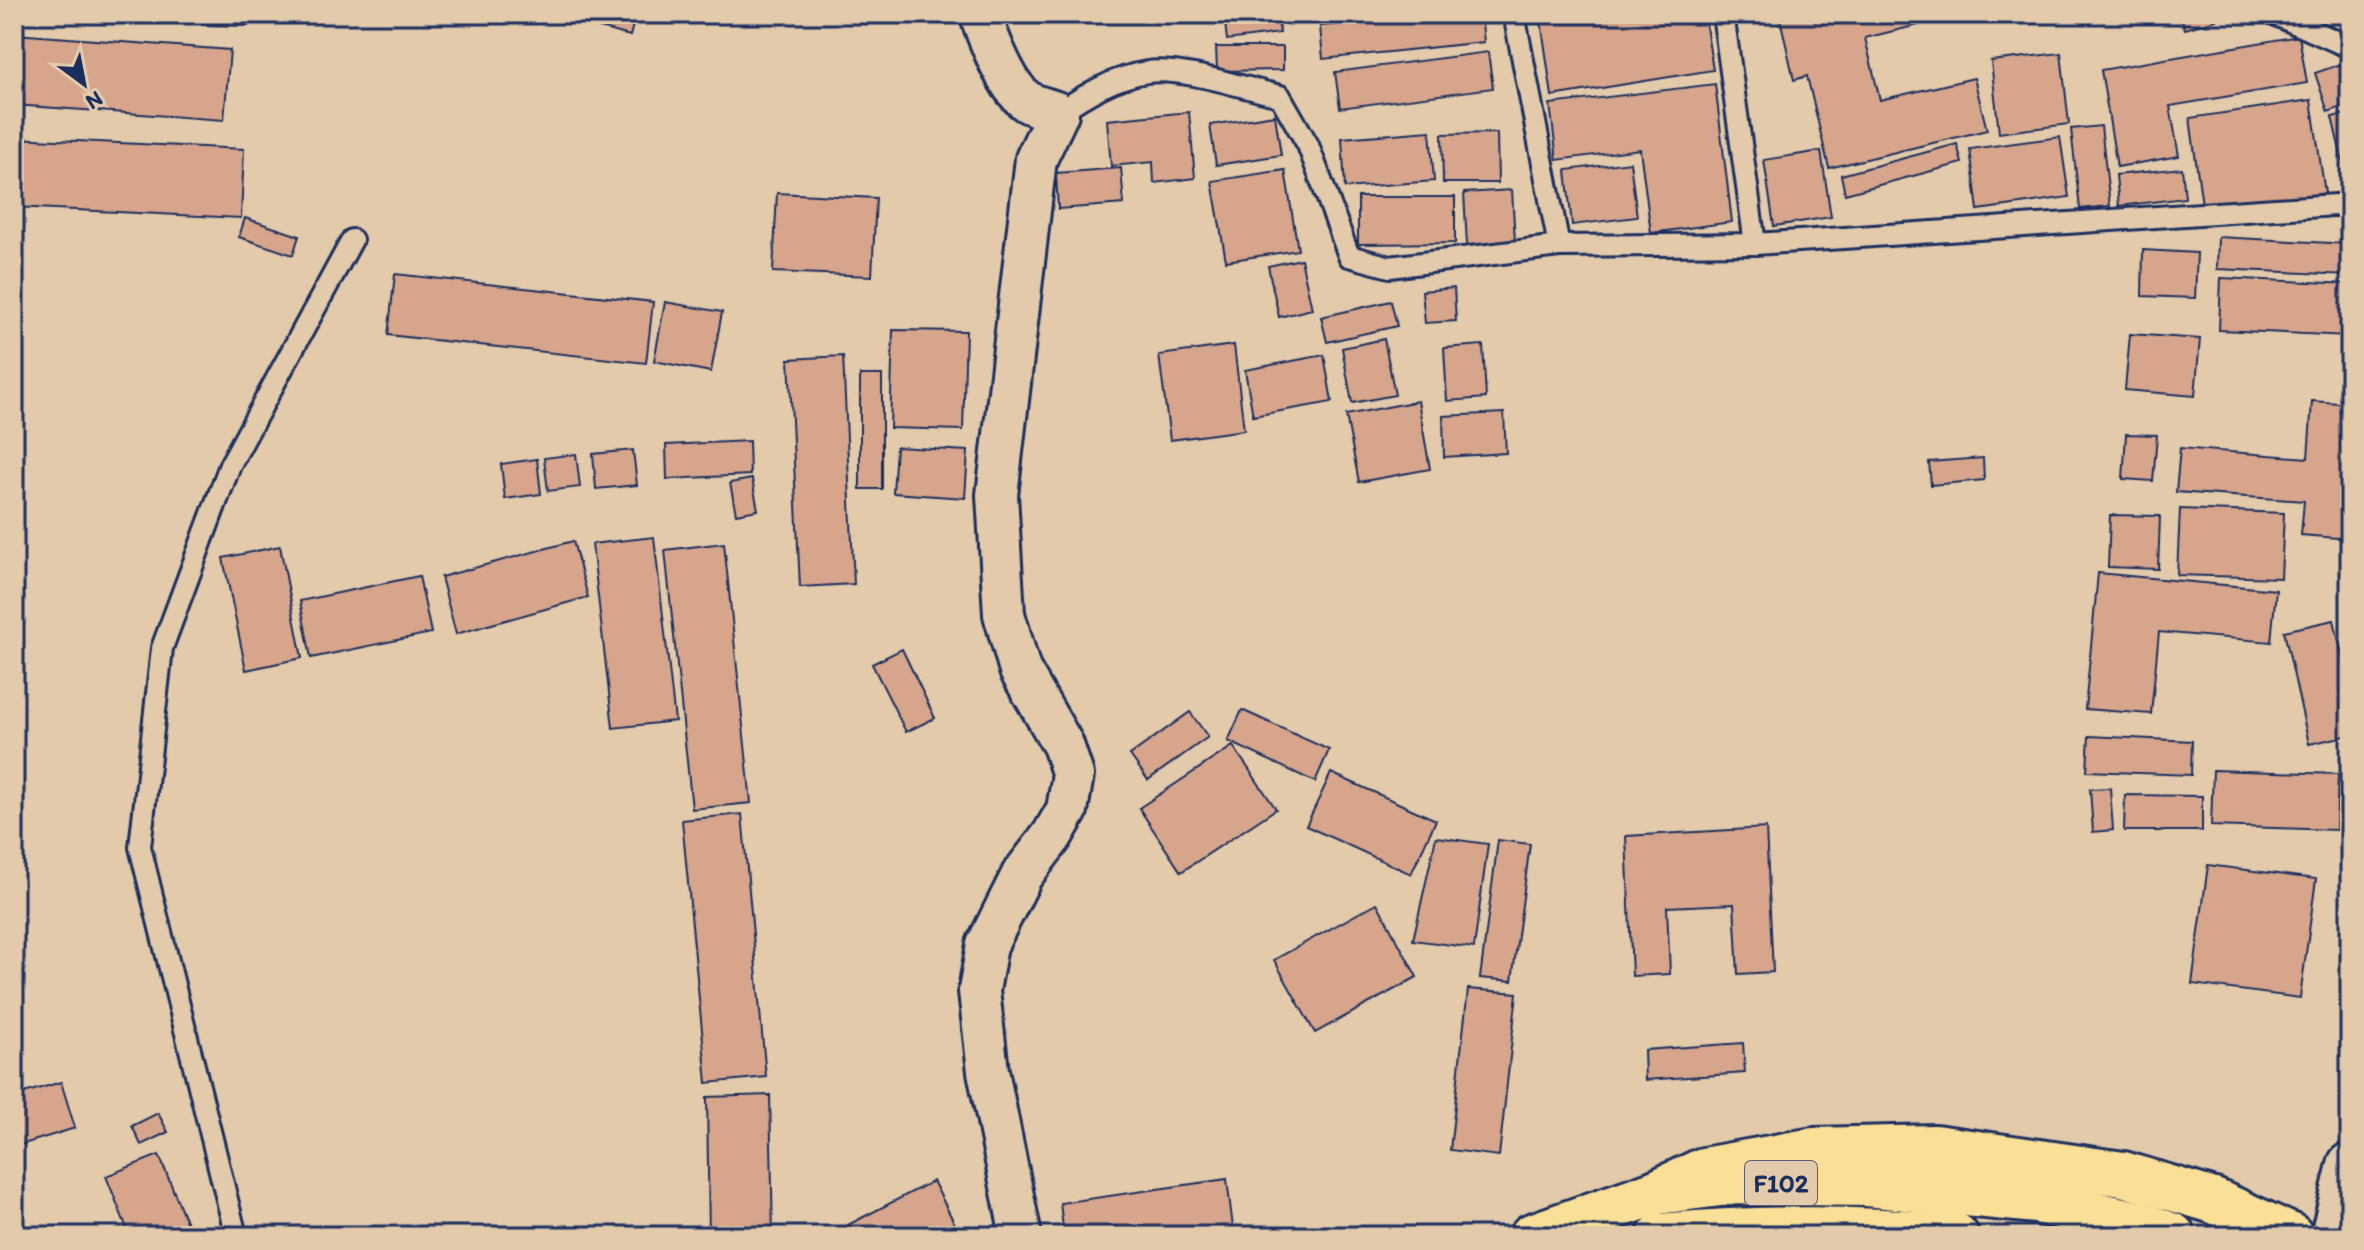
<svg xmlns="http://www.w3.org/2000/svg" width="2364" height="1250" font-family="Itim,sans-serif">
<style>
.building{fill:#d7a58b;stroke:#1b2f5e;stroke-width:2}
.lines{fill:none;stroke-linecap:round;stroke-linejoin:round}
.service-casing{stroke:#1b2f5e;stroke-width:26}
.minor-casing{stroke:#1b2f5e;stroke-width:46}
.secondary-casing{stroke:#1b2f5e;stroke-width:50}
.primary-casing{stroke:#1b2f5e;stroke-width:50}
.trunk-casing{stroke:#1b2f5e;stroke-width:50}
.service{stroke:#e2caab;stroke-width:20}
.minor{stroke:#e2caab;stroke-width:40}
.secondary{stroke:#e2caab;stroke-width:44}
.primary{stroke:#fadf96;stroke-width:44}
.trunk{stroke:#fadf96;stroke-width:44}
.labels{text-anchor:middle;stroke-width:6;stroke-linejoin:round;paint-order:stroke}
.shield{fill:#e2caab;stroke:#575e75;stroke-width:2}
.shield-label{font-size:26px;font-weight:bold;fill:#1b2f5e}
</style>
<rect width="100%" height="100%" fill="#e2caab"/>
<filter id="ink" filterUnits="userSpaceOnUse"><feTurbulence type="fractalNoise" baseFrequency=".0125" numOctaves="2"/><feDisplacementMap in="SourceGraphic" scale="16" xChannelSelector="R" yChannelSelector="G"/><feConvolveMatrix kernelMatrix="1 2 1 2 8 2 1 2 1" color-interpolation-filters="sRGB"/></filter>
<g filter="url(#ink)">
<g class="building">
<polygon points="202,14 248,14 248,26 202,25"/>
<polygon points="548,14 636,14 630,36"/>
<polygon points="1224,14 1277,14 1280,33 1227,40"/>
<polygon points="1437,14 1481,14 1484,42 1323,59 1320,26"/>
<polygon points="1540,14 1704,14 1713,70 1552,96"/>
<polygon points="1779,14 1963,14 1865,38 1880,100 1974,78 1987,130 1829,168 1807,76 1794,80"/>
<polygon points="2180,14 2215,14 2216,20 2185,29"/>
<polygon points="14,34 230,50 224,120 14,105"/>
<polygon points="2299,36 2307,83 2170,106 2179,156 2117,167 2101,70"/>
<polygon points="1216,47 1283,47 1283,70 1217,71"/>
<polygon points="1488,52 1493,88 1340,108 1335,72"/>
<polygon points="2061,53 2069,124 1999,133 1991,61"/>
<polygon points="2350,61 2350,104 2328,112 2315,73"/>
<polygon points="1715,84 1732,222 1651,233 1640,149 1557,160 1550,104"/>
<polygon points="2311,100 2325,193 2203,212 2190,118"/>
<polygon points="1189,112 1195,178 1154,183 1153,162 1111,166 1107,120"/>
<polygon points="2350,113 2350,193 2332,117"/>
<polygon points="1275,115 1281,155 1216,165 1210,125"/>
<polygon points="2101,126 2110,206 2080,209 2071,129"/>
<polygon points="1430,131 1434,181 1345,188 1342,138"/>
<polygon points="1497,133 1498,183 1443,183 1442,134"/>
<polygon points="2060,137 2069,197 1978,210 1970,149"/>
<polygon points="14,138 244,149 241,218 14,207"/>
<polygon points="1957,144 1962,163 1845,194 1841,175"/>
<polygon points="1821,151 1831,217 1774,226 1764,160"/>
<polygon points="1630,162 1637,217 1572,225 1566,170"/>
<polygon points="1121,168 1124,204 1058,209 1056,173"/>
<polygon points="2182,168 2185,198 2119,206 2116,175"/>
<polygon points="1285,170 1298,250 1226,261 1212,181"/>
<polygon points="1512,190 1515,242 1467,245 1464,193"/>
<polygon points="777,193 876,198 872,276 773,272"/>
<polygon points="1358,197 1455,197 1455,243 1358,244"/>
<polygon points="245,218 299,236 293,255 239,237"/>
<polygon points="2218,237 2350,244 2350,275 2217,269"/>
<polygon points="2143,250 2197,253 2195,298 2142,296"/>
<polygon points="1301,259 1312,309 1279,317 1268,266"/>
<polygon points="395,274 653,302 646,363 388,335"/>
<polygon points="2221,278 2350,284 2350,336 2219,330"/>
<polygon points="1454,288 1456,321 1425,323 1422,291"/>
<polygon points="1391,301 1397,326 1327,342 1321,317"/>
<polygon points="665,302 722,312 711,372 654,361"/>
<polygon points="893,330 966,331 963,430 890,428"/>
<polygon points="2130,334 2200,339 2195,396 2125,390"/>
<polygon points="1384,339 1395,395 1352,403 1342,348"/>
<polygon points="1234,345 1244,430 1170,440 1159,355"/>
<polygon points="1483,345 1486,398 1447,401 1444,348"/>
<polygon points="1324,355 1332,402 1253,416 1245,370"/>
<polygon points="843,356 854,584 800,587 789,359"/>
<rect x="860" y="375" width="22" height="114"/>
<polygon points="1418,401 1430,469 1359,482 1346,415"/>
<polygon points="2312,401 2350,404 2350,539 2301,535 2304,501 2176,492 2180,448 2308,458"/>
<polygon points="1504,413 1506,453 1444,457 1443,416"/>
<polygon points="2126,434 2157,435 2153,481 2123,479"/>
<polygon points="749,441 750,475 667,479 666,445"/>
<polygon points="896,447 968,451 965,498 893,493"/>
<polygon points="633,450 637,485 596,489 593,454"/>
<polygon points="576,454 580,487 548,491 544,458"/>
<polygon points="1983,458 1984,480 1931,485 1929,462"/>
<polygon points="537,459 541,494 505,499 501,464"/>
<polygon points="752,479 758,510 736,514 730,483"/>
<polygon points="2180,509 2284,513 2281,578 2177,575"/>
<polygon points="2110,515 2160,516 2158,569 2108,567"/>
<polygon points="654,537 675,721 613,728 592,544"/>
<polygon points="573,541 588,597 456,634 441,577"/>
<polygon points="724,543 751,803 692,809 665,550"/>
<polygon points="280,546 302,658 246,670 223,558"/>
<polygon points="2098,573 2276,590 2271,642 2159,632 2151,714 2085,709"/>
<polygon points="419,576 431,633 311,658 300,601"/>
<polygon points="2334,620 2350,690 2350,735 2309,744 2284,631"/>
<polygon points="902,649 935,718 906,732 872,664"/>
<polygon points="1242,710 1329,750 1315,782 1228,741"/>
<polygon points="1190,712 1208,737 1148,780 1130,755"/>
<polygon points="2089,736 2192,741 2191,775 2087,771"/>
<polygon points="1233,746 1276,809 1181,872 1139,808"/>
<polygon points="2213,770 2338,774 2336,830 2211,826"/>
<polygon points="1331,773 1436,820 1411,874 1306,826"/>
<polygon points="2110,788 2113,830 2093,832 2090,789"/>
<polygon points="2125,795 2202,796 2202,831 2124,831"/>
<polygon points="742,814 766,1077 707,1083 682,820"/>
<polygon points="1766,828 1773,972 1738,974 1734,904 1667,907 1670,974 1632,976 1626,836"/>
<polygon points="1436,837 1488,844 1474,948 1413,940"/>
<polygon points="1498,840 1530,844 1512,981 1480,978"/>
<polygon points="2208,865 2316,879 2300,998 2192,984"/>
<polygon points="1377,903 1417,977 1315,1033 1274,960"/>
<polygon points="1468,989 1517,993 1499,1156 1450,1150"/>
<polygon points="1743,1043 1745,1073 1645,1080 1644,1050"/>
<polygon points="61,1082 75,1128 14,1147 14,1096"/>
<polygon points="770,1095 773,1236 709,1236 707,1097"/>
<polygon points="158,1113 168,1132 141,1145 132,1126"/>
<polygon points="159,1155 192,1236 130,1236 106,1176"/>
<polygon points="1227,1179 1234,1236 1064,1236 1060,1203"/>
<polygon points="933,1181 961,1236 854,1236 848,1225"/>
</g>
<g class="lines">
<g class="service-casing">
<g id="service">
<polyline points="1514,14 1559,246"/>
<polyline points="1723,14 1755,244"/>
<polyline points="2274,14 2347,46 2350,44"/>
<path d="M1058 113C1085 95 1114 77 1147 72 1183 67 1244 88 1280 96L1308 145 1349 256 1390 267 1559 246 1755 244 2350 204"/>
<polyline points="236,1236 140,847 162,648 230,465 352,240"/>
</g>
</g>
<g class="minor-casing">
<path id="minor" d="M980 14C988 37 1007 89 1028 102 1037 107 1049 109 1058 113L1036 159 997 495 1004 614 1020 670 1063 745 1073 775 1067 810 1052 836 1022 875 987 945 979 991 988 1071 1021 1236"/>
</g>
<g class="secondary-casing">
<polyline id="secondary" points="2333,1236 2350,1165"/>
</g>
<g class="primary-casing">
<g id="primary">
<polyline points="1532,1236 1657,1192 1736,1182 1867,1184 2037,1201"/>
<path d="M1660 1236C1758 1227 1858 1227 1956 1236"/>
</g>
</g>
<g class="trunk-casing">
<g id="trunk">
<polyline points="1657,1192 1704,1170 1814,1150 1935,1147 2123,1174 2214,1201 2291,1236"/>
<polyline points="2037,1201 2140,1224 2173,1236"/>
</g>
</g>
<use href="#service" class="service"/>
<use href="#minor" class="minor"/>
<use href="#secondary" class="secondary"/>
<use href="#primary" class="primary"/>
<use href="#trunk" class="trunk"/>
</g>
</g>
<g class="labels">
<rect class="shield" x="1745" y="1161" width="72" height="44" rx="6"/>
<g class="shield-label">
<text x="1781" y="1192">F102</text>
</g>
</g>
<rect width="2364" height="1250" fill="none" stroke="#e2caab" stroke-width="48"/>
<rect x="24" y="24" width="2316" height="1202" fill="none" stroke="#1b2f5e" stroke-width="3" filter="url(#ink)"/>
<g transform="translate(84 84) rotate(148)" stroke="#e2caab" stroke-width="6" paint-order="stroke">
<path d="M0-6L14 30L0 20L-14 30Z" fill="#1b2f5e"/>
<text y="-12" font-size="22" font-weight="bold" text-anchor="middle" fill="#1b2f5e">N</text>
</g>
</svg>
